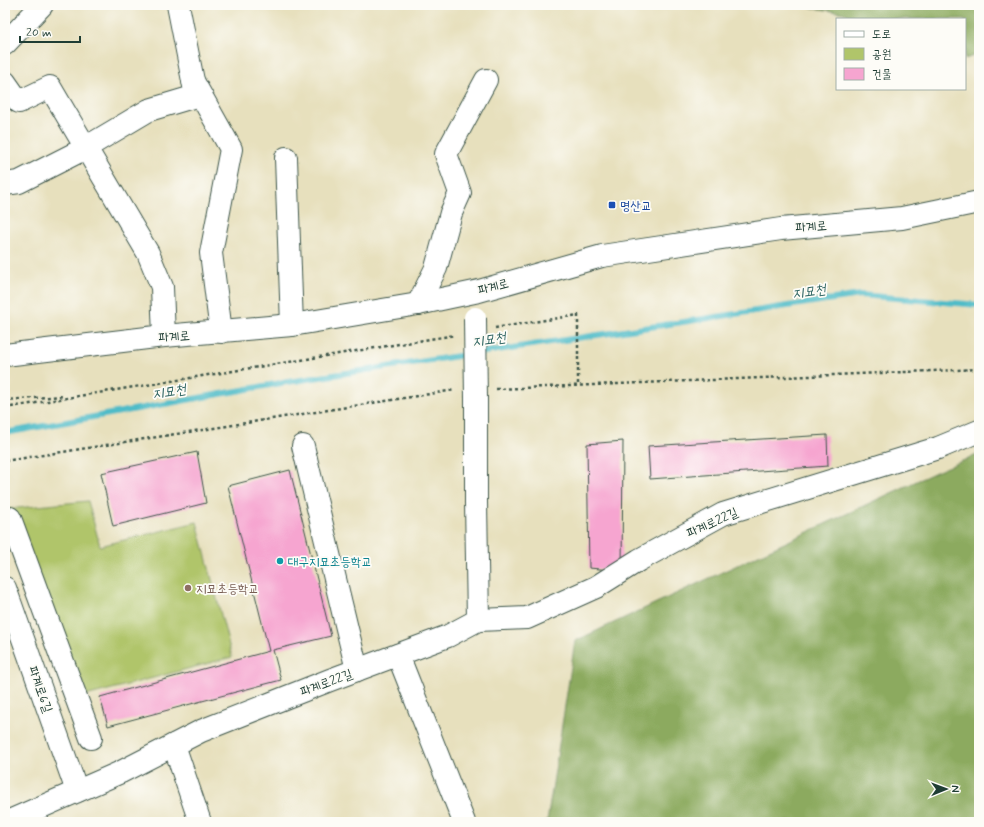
<svg xmlns="http://www.w3.org/2000/svg" width="984" height="827" font-family="Mynerve,'Poor Story',sans-serif">
<style>
.green{fill:#b0c56a;stroke:#68814f}
.forest{fill:#8caa5e;stroke:#567449}
.lines{fill:none;stroke-linecap:round;stroke-linejoin:round}
.stream{stroke:#4fbcc8;stroke-width:6}
.building{fill:#f6a5d0}
.minor-casing{stroke:#3d5549;stroke-width:24}
.major-casing{stroke:#3d5549;stroke-width:24}
.path{stroke:#3d5549;stroke-width:2.5;stroke-dasharray:3 3;stroke-linecap:butt}
.minor{stroke:#fff;stroke-width:22}
.major{stroke:#fff;stroke-width:22}
.minor-bridge-casing{stroke:#3d5549;stroke-width:24;stroke-linecap:butt}
.minor-bridge{stroke:#fff;stroke-width:22}
.transit-dot{fill:#1a4fb4;stroke:#fdfcf7;stroke-width:1.5}
.culture-dot{fill:#0f9aa8;stroke:#fdfcf7;stroke-width:1.5}
.education-dot{fill:#8d6e63;stroke:#fdfcf7;stroke-width:1.5}
.labels{text-anchor:middle;stroke-width:3.5;stroke-linejoin:round;paint-order:stroke}
.transit-label{font-size:13px;fill:#164399;stroke:#fdfcf7;text-anchor:start}
.street-label{font-size:13px;fill:#1f3d34;stroke:#fdfcf7}
.culture-label{font-size:13px;fill:#0d838f;stroke:#fdfcf7;text-anchor:start}
.education-label{font-size:13px;fill:#785e54;stroke:#fdfcf7;text-anchor:start}
.water-label{font-size:14px;font-style:italic;fill:#2d6360;stroke:#fdfcf7}
</style>
<rect width="100%" height="100%" fill="#fdfcf7"/>
<filter id="ink" filterUnits="userSpaceOnUse"><feTurbulence type="fractalNoise" baseFrequency=".025" numOctaves="2"/><feDisplacementMap in="SourceGraphic" scale="8" xChannelSelector="R" yChannelSelector="G"/><feConvolveMatrix kernelMatrix="1 2 1 2 8 2 1 2 1" color-interpolation-filters="sRGB"/></filter>
<filter id="wash" filterUnits="userSpaceOnUse"><feTurbulence type="fractalNoise" baseFrequency=".012" numOctaves="4" result="noise"/><feDisplacementMap in="SourceGraphic" scale="16" xChannelSelector="R" yChannelSelector="G"/><feGaussianBlur stdDeviation="0.9" result="paint"/><feColorMatrix in="noise" values="0 0 0 0 0 0 0 0 0 0 0 0 0 0 0 0 0 1.4 0 .05"/><feComposite in="paint" operator="in"/></filter>
<g filter="url(#wash)">
<rect width="100%" height="100%" fill="#e7e0bd"/>
<polygon class="green" points="88,501 100,546 197,522 232,657 78,698 7,509"/>
<g class="forest">
<polygon points="797,5 979,5 979,54 965,59 965,19 859,19 844,13"/>
<polygon points="979,454 979,822 547,822 575,641 936,472"/>
</g>
<g class="lines">
<polyline class="stream" points="5,433 281,383 860,295 979,305"/>
</g>
<g id="blocks">
<g class="building">
<polygon points="827,435 828,466 650,479 648,446"/>
<polygon points="623,441 622,571 589,568 587,444"/>
<polygon points="197,452 206,503 113,526 101,473"/>
<polygon points="290,470 331,636 273,650 281,680 108,726 100,697 269,651 228,486"/>
</g>
</g>
</g>
<g filter="url(#ink)">
<use href="#blocks" fill-opacity="0" stroke="#3d5549" stroke-width="1"/>
<g class="lines">
<g class="minor-casing">
<g id="minor">
<polyline points="5,44 42,5"/>
<polyline points="193,81 231,149 211,253 221,332"/>
<polyline points="5,82 19,102 50,87 148,253 162,287 164,336"/>
<polyline points="286,158 292,325"/>
<polyline points="5,184 19,182 80,151 149,110 196,96 178,5"/>
<polyline points="418,304 436,268 451,213 460,193 446,154 486,80"/>
<polyline points="476,400 476,502 478,620"/>
<polyline points="303,446 357,670"/>
<polyline points="5,519 10,518 91,738"/>
<polyline points="5,588 77,791"/>
<polyline points="398,655 464,822"/>
<polyline points="174,745 200,822"/>
<polyline points="7,822 121,772 201,731 330,680 448,636 478,620 527,618 596,587 639,560 723,514 938,448 979,431"/>
</g>
</g>
<g class="major-casing">
<polyline id="major" points="5,355 164,336 292,325 418,304 479,291 602,256 781,229 902,218 979,202"/>
</g>
<g class="path">
<polyline points="495,328 578,315 578,385"/>
<polyline points="496,389 979,369"/>
<polyline points="5,400 64,396"/>
<polyline points="5,408 455,335"/>
<polyline points="5,461 455,390"/>
</g>
<use href="#minor" class="minor"/>
<use href="#major" class="major"/>
<g class="minor-bridge-casing">
<polyline id="minor-bridge" points="475,318 476,400"/>
</g>
<use href="#minor-bridge" class="minor-bridge"/>
</g>
</g>
<rect class="transit-dot" x="608" y="201" width="8" height="8" rx="2"/>
<circle class="culture-dot" cx="280" cy="561" r="4"/>
<circle class="education-dot" cx="188" cy="588" r="4"/>
<g class="labels">
<g class="transit-label">
<text x="620" y="210">명산교</text>
</g>
<g class="street-label">
<text transform="translate(811 226) rotate(-5)" y="5">파계로</text>
<text transform="translate(493 286) rotate(-15)" y="5">파계로</text>
<text transform="translate(174 336) rotate(-5)" y="5">파계로</text>
<text transform="translate(712 522) rotate(-25)" y="5">파계로22길</text>
<text transform="translate(326 682) rotate(-21)" y="5">파계로22길</text>
<text transform="translate(41 689) rotate(70)" y="5">파계로6길</text>
</g>
<g class="culture-label">
<text x="288" y="566">대구지묘초등학교</text>
</g>
<g class="education-label">
<text x="196" y="593">지묘초등학교</text>
</g>
<g class="water-label">
<text transform="translate(809 291) rotate(-9)" y="5">지묘천</text>
<text transform="translate(489 339) rotate(-9)" y="5">지묘천</text>
<text transform="translate(169 391) rotate(-10)" y="5">지묘천</text>
</g>
</g>
<rect width="984" height="827" fill="none" stroke="#fdfcf7" stroke-width="20"/>
<rect x="836" y="18" width="130" height="72" fill="#fdfcf7" stroke="#a4b0a9"/>
<rect x="844" y="31" width="20" height="6" fill="#ffffff" stroke="#a4b0a9"/>
<text x="872" y="38" font-size="12" fill="#1f3d34">도로</text>
<rect x="844" y="48" width="20" height="12" fill="#b0c56a" stroke="#a4b0a9"/>
<text x="872" y="58" font-size="12" fill="#1f3d34">공원</text>
<rect x="844" y="68" width="20" height="12" fill="#f6a5d0" stroke="#a4b0a9"/>
<text x="872" y="78" font-size="12" fill="#1f3d34">건물</text>
<g transform="translate(946 789) rotate(89)" stroke="#fdfcf7" stroke-width="3" paint-order="stroke">
<path d="M0-3L7 15L0 10L-7 15Z" fill="#1f3d34"/>
<text y="-6" font-size="11" font-weight="bold" text-anchor="middle" fill="#1f3d34">N</text>
</g>
<path d="M20 36v6h60v-6" fill="none" stroke="#1f3d34" stroke-width="2"/>
<text x="26" y="36" font-size="12" fill="#1f3d34" stroke="#fdfcf7" stroke-width="3" paint-order="stroke">20 m</text>
</svg>
